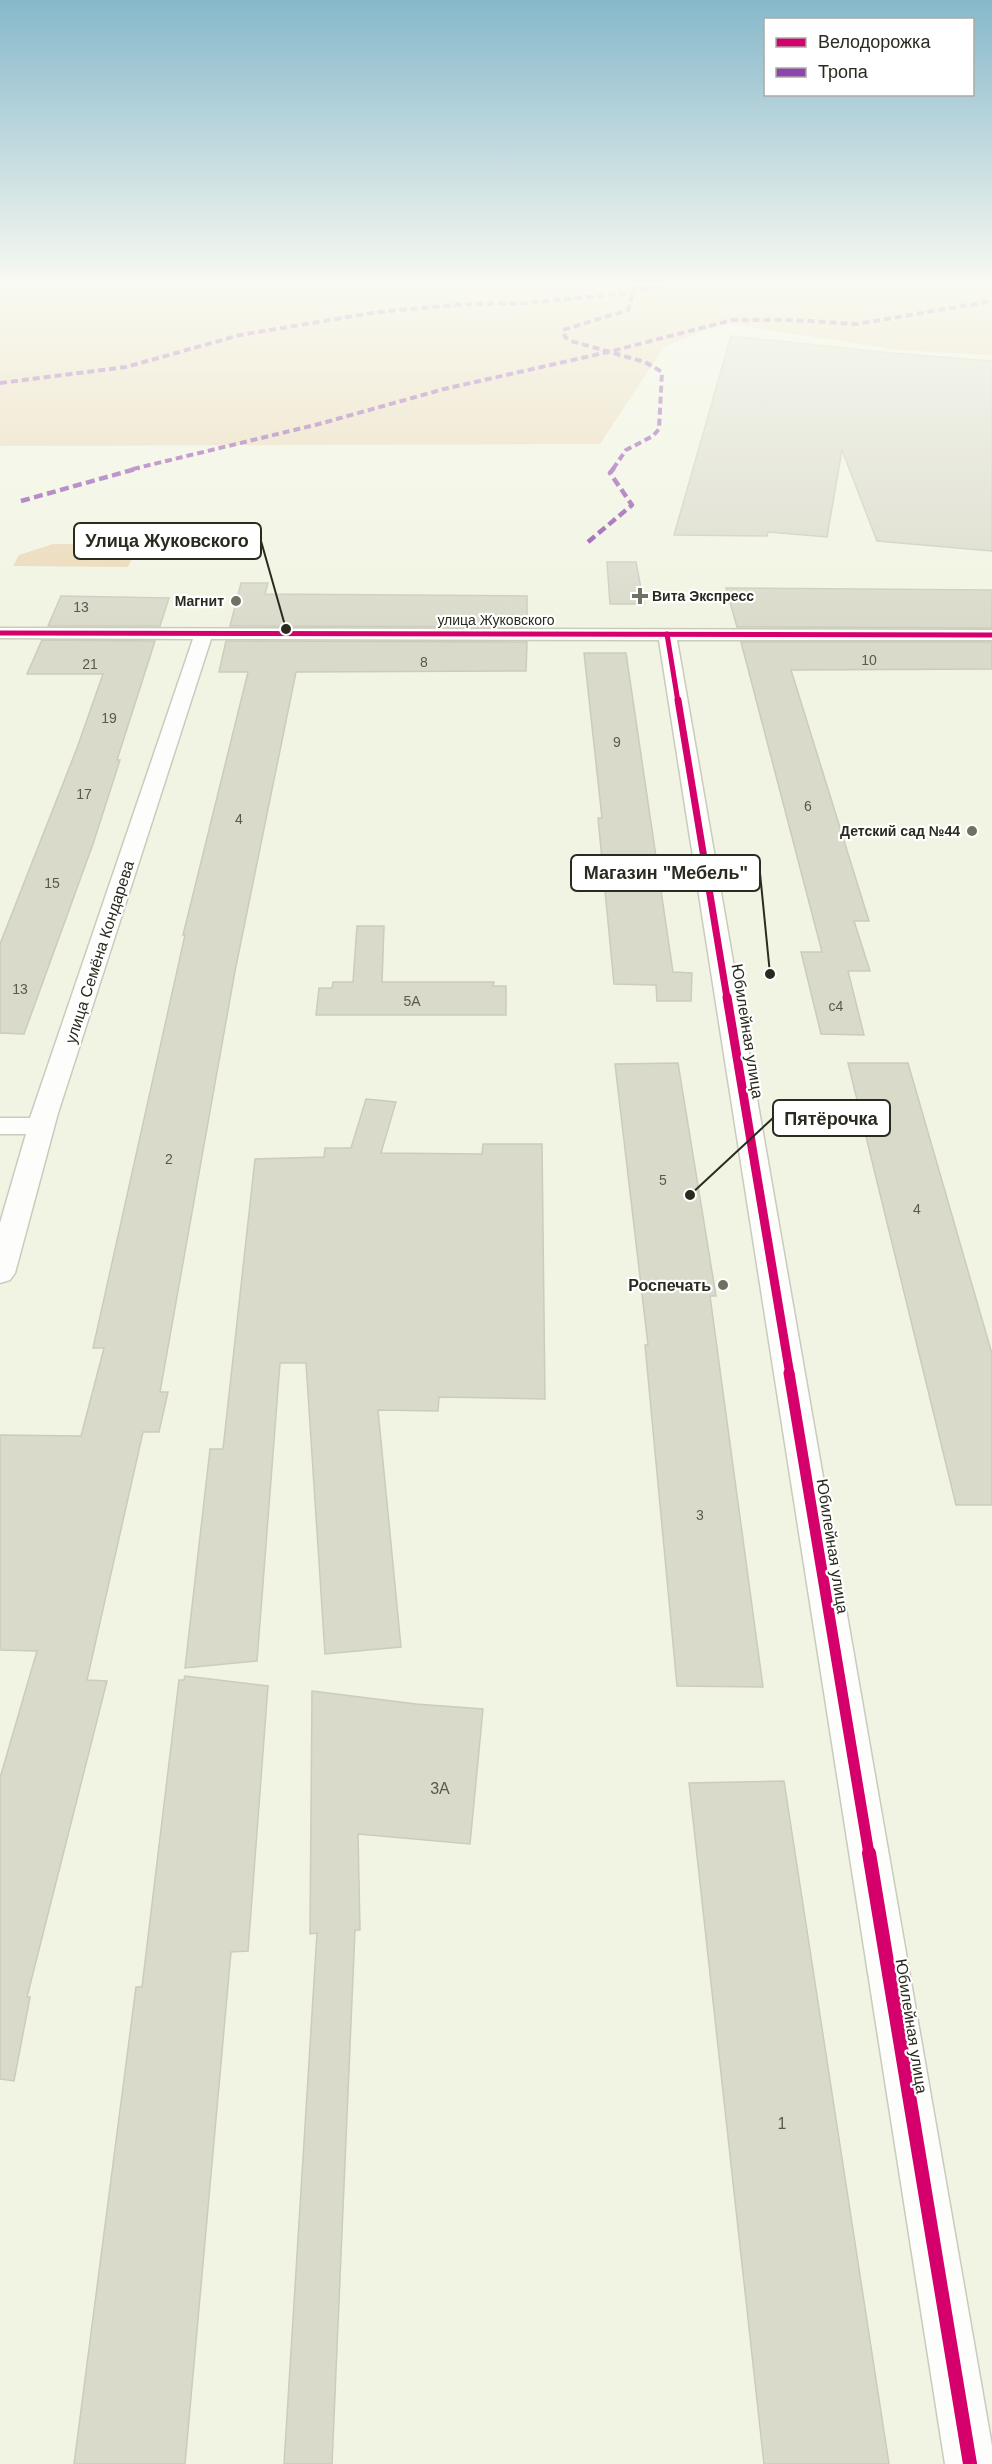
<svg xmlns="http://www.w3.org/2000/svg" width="992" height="2464" font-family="Helvetica,sans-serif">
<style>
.green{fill:#ead8b6}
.building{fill:#dadacb;stroke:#cccbbe;stroke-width:1.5}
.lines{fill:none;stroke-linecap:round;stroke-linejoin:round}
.street-casing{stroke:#c9cbbd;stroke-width:3}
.street{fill:#fdfdfb;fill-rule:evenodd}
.quiet-far1{stroke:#8e44ad;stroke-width:4;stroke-dasharray:7 4;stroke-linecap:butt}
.quiet{stroke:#8e44ad;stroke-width:4.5;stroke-dasharray:9 4.5;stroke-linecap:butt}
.cycleway-far4-casing{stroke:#fff;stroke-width:8}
.cycleway-far3-casing{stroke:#fff;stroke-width:10}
.cycleway-far2-casing{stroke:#fff;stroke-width:13}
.cycleway-far1-casing{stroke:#fff;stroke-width:15}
.cycleway-casing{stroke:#fff;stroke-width:18}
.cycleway-far4{stroke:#d6006c;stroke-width:5}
.cycleway-far3{stroke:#d6006c;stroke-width:7}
.cycleway-far2{stroke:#d6006c;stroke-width:9}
.cycleway-far1{stroke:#d6006c;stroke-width:11}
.cycleway{stroke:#d6006c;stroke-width:14}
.poi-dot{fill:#6f7163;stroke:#fff;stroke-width:2}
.labels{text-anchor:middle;stroke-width:4.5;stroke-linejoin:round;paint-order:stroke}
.far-poi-label{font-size:14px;font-weight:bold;fill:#292b1f;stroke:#fff;text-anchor:end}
.number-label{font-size:14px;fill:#585a4d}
.far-street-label{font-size:14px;fill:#292b1f;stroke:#fff}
.street-label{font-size:16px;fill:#292b1f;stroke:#fff}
.poi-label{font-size:16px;font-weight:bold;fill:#292b1f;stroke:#fff;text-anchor:end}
.near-number-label{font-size:16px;fill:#585a4d}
.leader{fill:none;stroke:#292b1f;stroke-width:2}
.callout-dot{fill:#292b1f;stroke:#fff;stroke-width:2}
.callout{fill:#fff;stroke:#292b1f;stroke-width:2}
.callout-label{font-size:18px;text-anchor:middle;font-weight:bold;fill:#292b1f}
</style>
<rect width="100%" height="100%" fill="#f1f4e2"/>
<g class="green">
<polygon points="0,286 992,286 992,355 898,350 723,323 664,347 600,444 0,446"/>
<polygon points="53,544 138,544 128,567 13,566 19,555"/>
</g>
<g class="building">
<polygon points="731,336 892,353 992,361 992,551 877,541 842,450 827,537 768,532 767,536 674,535"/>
<polygon points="607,562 636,562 644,604 610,604"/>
<polygon points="241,583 268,583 265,594 527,596 527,627 230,626"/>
<polygon points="726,588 992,590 992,628 737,627"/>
<polygon points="61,596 169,598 160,626 48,626"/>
<polygon points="42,640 155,641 117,760 120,760 93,844 24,1034 0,1033 0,944 77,748 103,674 27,674"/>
<polygon points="226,641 527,642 526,671 296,672 235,971 160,1392 168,1392 159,1432 143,1432 87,1680 107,1681 27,1997 30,1997 14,2081 0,2079 0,1778 37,1651 0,1650 0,1435 81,1436 104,1348 93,1348 185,935 183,935 248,672 219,672"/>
<polygon points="741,642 992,642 992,669 791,670 869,921 854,921 870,971 848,971 864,1035 821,1034 801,952 822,952"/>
<polygon points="584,653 626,653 673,972 692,973 691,1001 657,1001 656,985 614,984 598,818 602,818"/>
<polygon points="357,926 384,926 382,982 494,982 493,986 506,986 506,1015 316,1015 319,988 332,988 333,982 353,982"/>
<polygon points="678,1063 716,1296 710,1296 763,1687 677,1686 645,1345 648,1345 615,1064"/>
<polygon points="848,1063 908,1063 992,1354 992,1505 956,1505"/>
<polygon points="366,1099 396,1102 381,1153 482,1154 483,1144 542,1144 545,1399 439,1397 438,1411 378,1410 401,1647 325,1654 306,1363 280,1363 257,1661 185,1668 210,1449 223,1449 255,1159 324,1157 325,1148 351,1148"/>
<polygon points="185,1676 268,1686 248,1951 231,1952 185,2464 74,2464 136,1987 142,1987 179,1680 184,1680"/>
<polygon points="312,1691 416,1704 483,1709 470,1844 358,1834 360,1930 355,1930 332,2464 284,2464 317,1933 310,1934"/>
<polygon points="784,1781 889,2464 764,2464 689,1783"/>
</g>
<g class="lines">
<g class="street-casing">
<polygon id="street" points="0,628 992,630 992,640 677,640 992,2446 992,2464 945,2464 659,640 211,639 58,1113 15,1273 10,1280 0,1283 0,1223 26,1134 0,1134 0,1118 30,1118 193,639 0,638"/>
</g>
<use href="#street" class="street"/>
<g class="quiet-far1">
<polyline points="0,383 126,367 240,335 378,312 466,304 526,303 627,293 661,286"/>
<polyline points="133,469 319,424 444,389 608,352 732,320 793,320 857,324 992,301"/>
<polyline points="613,469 626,450 653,436 659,429 662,372 645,362 571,341 565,337 563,330 628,310 635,286"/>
</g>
<g class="quiet">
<polyline points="21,501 139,468"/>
<polyline points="588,542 632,505 610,473 614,468"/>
</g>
<g class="cycleway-far4-casing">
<g id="cycleway-far4">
<polyline points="0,633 992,635"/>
<polyline points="667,634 678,702"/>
</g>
</g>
<g class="cycleway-far3-casing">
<polyline id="cycleway-far3" points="678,700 727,998"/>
</g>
<g class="cycleway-far2-casing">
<polyline id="cycleway-far2" points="727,997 790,1375"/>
</g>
<g class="cycleway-far1-casing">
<polyline id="cycleway-far1" points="789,1373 869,1854"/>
</g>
<g class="cycleway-casing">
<polyline id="cycleway" points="869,1853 970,2464"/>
</g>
<use href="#cycleway-far4" class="cycleway-far4"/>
<use href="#cycleway-far3" class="cycleway-far3"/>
<use href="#cycleway-far2" class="cycleway-far2"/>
<use href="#cycleway-far1" class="cycleway-far1"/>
<use href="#cycleway" class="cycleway"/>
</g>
<linearGradient id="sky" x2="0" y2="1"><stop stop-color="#86b8ca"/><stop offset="0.45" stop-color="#f9faf2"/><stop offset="1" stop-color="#f9faf2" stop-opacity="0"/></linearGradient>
<rect width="992" height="631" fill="url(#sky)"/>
<g class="poi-dot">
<path d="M637 587h6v6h6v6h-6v6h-6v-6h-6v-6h6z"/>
<circle cx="236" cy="601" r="6"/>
<circle cx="972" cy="831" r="6"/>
<circle cx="723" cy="1285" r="6"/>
</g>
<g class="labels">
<g class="far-poi-label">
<text x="652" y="601" text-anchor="start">Вита Экспресс</text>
<text x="224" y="606">Магнит</text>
<text x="960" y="836">Детский сад №44</text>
</g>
<g class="number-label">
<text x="81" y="612">13</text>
<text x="869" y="665">10</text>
<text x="424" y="667">8</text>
<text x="90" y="669">21</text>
<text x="109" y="723">19</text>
<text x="617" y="747">9</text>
<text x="84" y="799">17</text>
<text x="808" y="811">6</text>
<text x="239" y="824">4</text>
<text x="52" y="888">15</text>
<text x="20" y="994">13</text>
<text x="412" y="1006">5А</text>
<text x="836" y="1011">с4</text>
<text x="169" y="1164">2</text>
<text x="663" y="1185">5</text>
<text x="917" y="1214">4</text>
<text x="700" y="1520">3</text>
</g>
<g class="far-street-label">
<text x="496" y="625">улица Жуковского</text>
</g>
<g class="street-label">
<text transform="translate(99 952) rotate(-72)" y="6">улица Семёна Кондарева</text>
<text transform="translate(748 1031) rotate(81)" y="6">Юбилейная улица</text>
<text transform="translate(833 1546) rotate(81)" y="6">Юбилейная улица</text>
<text transform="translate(912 2026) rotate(81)" y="6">Юбилейная улица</text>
</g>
<g class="poi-label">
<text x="711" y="1291">Роспечать</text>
</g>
<g class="near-number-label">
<text x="440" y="1794">3А</text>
<text x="782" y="2129">1</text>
</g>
</g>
<path class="leader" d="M286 629L261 541M770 974L760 873M690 1195L773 1118"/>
<g class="callout-dot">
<circle cx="286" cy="629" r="6"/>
<circle cx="770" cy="974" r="6"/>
<circle cx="690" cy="1195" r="6"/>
</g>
<g class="callout">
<rect x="74" y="523" width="187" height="36" rx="6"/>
<rect x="571" y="855" width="189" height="36" rx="6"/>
<rect x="773" y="1100" width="117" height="36" rx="6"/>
</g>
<g class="callout-label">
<text x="167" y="547">Улица Жуковского</text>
<text x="666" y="879">Магазин "Мебель"</text>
<text x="831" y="1125">Пятёрочка</text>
</g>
<rect x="764" y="18" width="210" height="78" fill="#ffffff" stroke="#a9aaa5" stroke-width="1.5"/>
<rect x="776" y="38" width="30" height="9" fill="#d6006c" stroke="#a9aaa5" stroke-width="1.5"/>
<text x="818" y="48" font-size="18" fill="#292b1f">Велодорожка</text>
<rect x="776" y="68" width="30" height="9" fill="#8e44ad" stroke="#a9aaa5" stroke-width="1.5"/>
<text x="818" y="78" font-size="18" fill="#292b1f">Тропа</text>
</svg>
